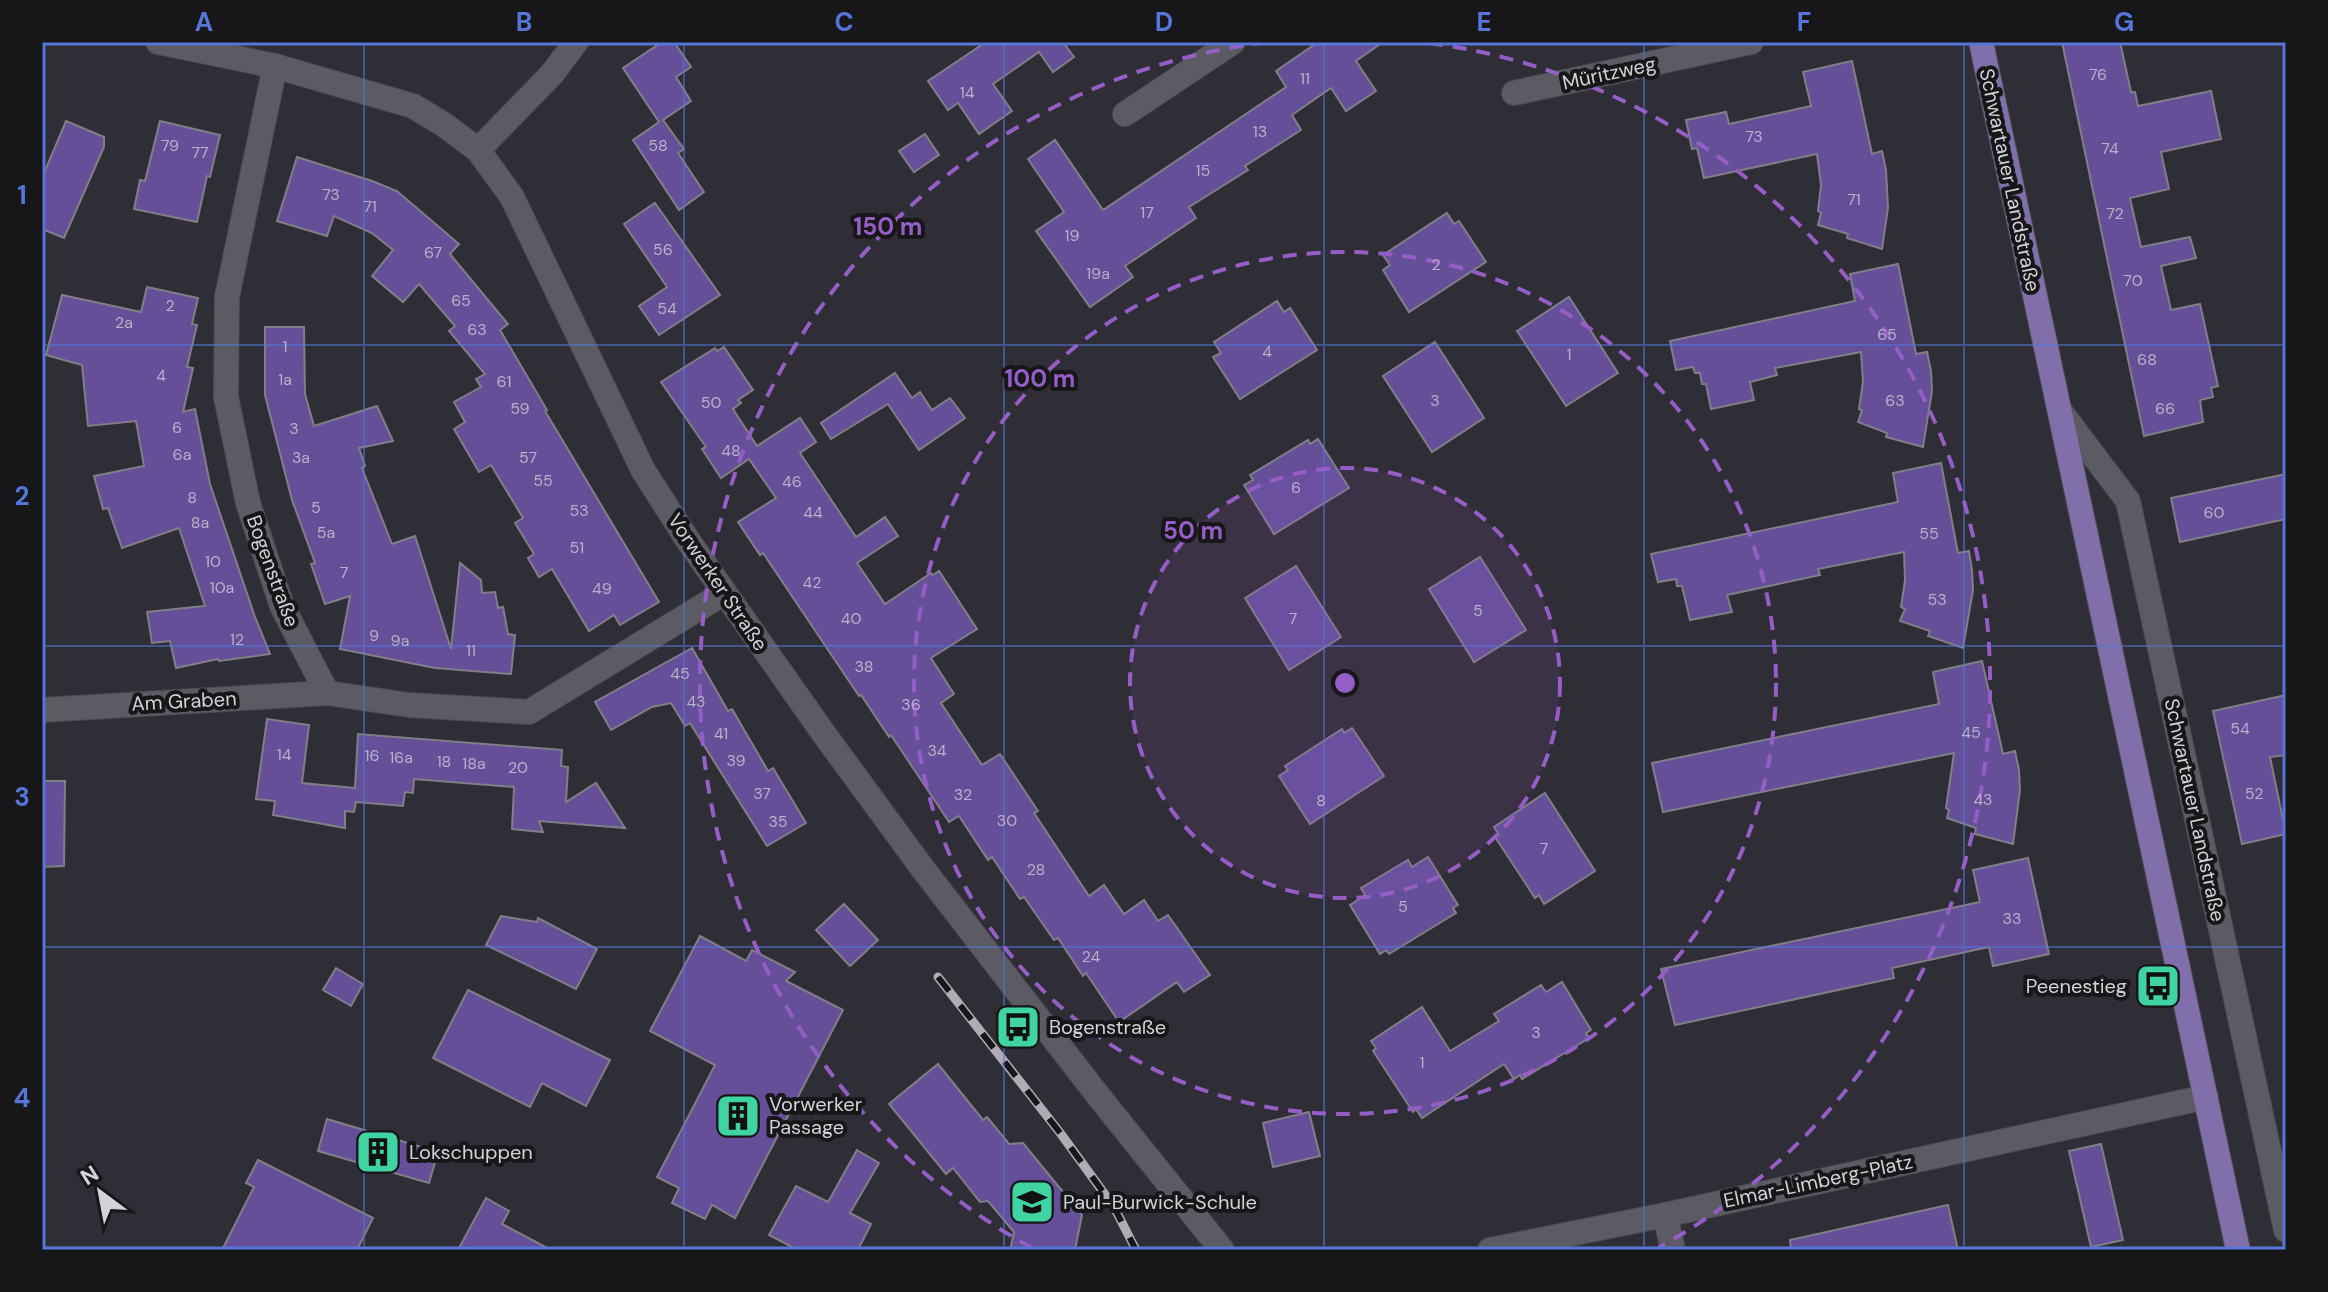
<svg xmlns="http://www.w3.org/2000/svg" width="2328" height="1292" font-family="'DM Sans',sans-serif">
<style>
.building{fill:#654f99;stroke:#807e87;stroke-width:2}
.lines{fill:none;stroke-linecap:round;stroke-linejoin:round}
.street-casing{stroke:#4c4a50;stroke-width:26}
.secondary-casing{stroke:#4c4a50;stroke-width:26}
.primary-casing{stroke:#4c4a50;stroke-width:26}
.street{stroke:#5c5a63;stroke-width:24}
.secondary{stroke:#5c5a63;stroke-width:24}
.primary{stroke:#806faa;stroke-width:24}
.rail-casing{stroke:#afadb3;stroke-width:9}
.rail{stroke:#171619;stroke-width:6;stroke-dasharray:18;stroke-linecap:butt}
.grid{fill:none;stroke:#5476d8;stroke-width:2;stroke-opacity:0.55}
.ring{fill:none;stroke:#955ec6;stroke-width:4;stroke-dasharray:14 10}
.labels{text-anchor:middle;stroke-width:8;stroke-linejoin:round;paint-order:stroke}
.number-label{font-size:16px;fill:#b8b1c8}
.street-label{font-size:20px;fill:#d3d2d7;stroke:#171619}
.poi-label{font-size:20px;fill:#d3d2d7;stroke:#171619;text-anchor:start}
.centre{fill:#955ec6;stroke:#171619;stroke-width:4}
.ring-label{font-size:24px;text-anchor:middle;font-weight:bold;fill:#955ec6;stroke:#171619;stroke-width:8;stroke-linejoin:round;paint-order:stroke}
.neatline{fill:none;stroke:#5476d8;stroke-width:3}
.grid-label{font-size:26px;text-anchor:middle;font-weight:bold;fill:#5476d8}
</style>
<rect width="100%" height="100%" fill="#2f2d35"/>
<g class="building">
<polygon points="662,42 674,42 691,67 676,77 691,101 663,120 684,149 678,153 704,192 679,210 633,140 659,122 623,68"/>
<polygon points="986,42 1063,42 1074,57 1053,72 1039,52 993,84 1012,111 979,134 958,103 948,110 928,81"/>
<polygon points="1318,42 1383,42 1356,61 1376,91 1346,111 1331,88 1292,115 1301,130 1245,166 1248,170 1189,207 1196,218 1125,266 1133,277 1090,307 1036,231 1064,212 1028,159 1055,140 1103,210 1286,87 1276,71"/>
<polygon points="2062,42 2120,42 2131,92 2135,92 2138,106 2211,91 2221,139 2161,152 2169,189 2130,198 2141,247 2190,237 2196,258 2161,266 2171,310 2200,304 2218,386 2211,388 2213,397 2200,400 2203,422 2144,436"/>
<polygon points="1852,61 1872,154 1882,151 1886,170 1888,208 1882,249 1847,238 1848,234 1818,225 1821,213 1818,211 1821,185 1817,154 1704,178 1697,148 1692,149 1686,120 1726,112 1729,124 1811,106 1803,72"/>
<polygon points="66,121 104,137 104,147 64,238 42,229 42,178"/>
<polygon points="160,121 220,135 210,177 207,176 197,222 134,209 140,180 145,181"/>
<polygon points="925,134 939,155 914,172 899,151"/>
<polygon points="297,157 372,181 397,191 459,244 450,254 508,324 500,330 547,410 545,411 659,602 620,625 614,615 589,631 552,569 539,577 528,558 534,554 515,523 523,518 491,465 479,472 454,429 465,422 454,402 481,387 476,379 485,374 449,331 455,326 419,284 403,302 372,276 393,250 372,233 334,216 327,236 277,221"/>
<polygon points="655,203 720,295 659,335 639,306 667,287 624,224"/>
<polygon points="1447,213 1454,224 1459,221 1486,262 1409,312 1383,270 1390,265 1383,255"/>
<polygon points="1898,264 1916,354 1927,352 1931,371 1932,391 1923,447 1886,437 1887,433 1858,422 1862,410 1859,409 1863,382 1861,352 1775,368 1777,375 1750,382 1754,400 1711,409 1706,384 1702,384 1700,373 1695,373 1693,367 1676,370 1670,341 1855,301 1850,274"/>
<polygon points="147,287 198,298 192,324 197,325 187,367 193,368 183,412 195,409 210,484 255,617 270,654 219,661 218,659 176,668 170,641 152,643 147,612 205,606 179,528 122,548 108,508 103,509 94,476 144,466 136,421 88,426 82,365 46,355 62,295 141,312"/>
<polygon points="1569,297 1618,373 1566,406 1517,331"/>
<polygon points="1277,301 1284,312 1290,308 1317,350 1240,399 1213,357 1221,353 1214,342"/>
<polygon points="265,327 304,327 305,394 314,426 377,406 393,441 359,448 365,466 362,468 392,544 415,536 451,649 460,563 481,580 482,593 495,592 498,608 503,607 508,634 515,635 511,674 435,668 340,649 350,596 325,604 311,564 315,563 292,500 265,395"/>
<polygon points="1435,342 1484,418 1432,452 1383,376"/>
<polygon points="724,347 753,390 738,400 741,403 733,409 757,446 800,418 816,442 800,453 856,537 885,517 898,536 857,563 885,604 931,573 933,575 939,571 977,629 931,658 954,694 941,703 982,765 1000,754 1038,811 1034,813 1089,896 1104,885 1124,914 1144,900 1158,921 1168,915 1210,975 1184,992 1177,982 1119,1022 1086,973 1083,976 1058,938 1054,940 1024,897 1020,899 992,857 988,860 959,816 949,822 891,735 889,737 861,695 859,696 763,553 760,555 738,522 776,498 749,459 721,478 702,449 706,447 661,382 715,348 717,351"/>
<polygon points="895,373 912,398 920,392 932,410 950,398 965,418 919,450 888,404 831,439 821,423"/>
<polygon points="1318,439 1349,488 1274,534 1244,485 1253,480 1250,475 1308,440 1310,444"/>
<polygon points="1941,463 1958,553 1969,551 1972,570 1973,590 1963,648 1928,636 1930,631 1900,621 1905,609 1901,607 1905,580 1904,552 1818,569 1820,575 1727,595 1732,612 1690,620 1682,586 1677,586 1676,579 1658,582 1651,554 1898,502 1893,473"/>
<polygon points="2286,474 2286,519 2180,542 2171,498"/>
<polygon points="1480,557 1526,630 1474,662 1429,589"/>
<polygon points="1296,566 1341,637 1289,670 1245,598"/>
<polygon points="692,648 728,711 732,709 768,771 773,768 806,823 767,846 690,723 685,726 671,703 652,707 611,730 595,702"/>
<polygon points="1982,661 2003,754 2015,751 2019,770 2020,790 2013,844 1975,834 1976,828 1947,818 1949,810 1946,808 1954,753 1663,812 1652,763 1939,704 1933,672"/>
<polygon points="2286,695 2286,755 2270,757 2286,834 2242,844 2213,711"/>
<polygon points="267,719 309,725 302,783 355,788 358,734 562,750 561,766 568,767 566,802 596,783 625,828 539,821 543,832 512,829 514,787 414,779 413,793 405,792 403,806 356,802 354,812 345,811 345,828 273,815 275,801 256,799"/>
<polygon points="1352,728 1384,776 1310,824 1279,776 1288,770 1285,766 1342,729 1344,733"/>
<polygon points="42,781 65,781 64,866 42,867"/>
<polygon points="1545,793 1595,871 1544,904 1539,895 1535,898 1495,837 1499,835 1494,827"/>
<polygon points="1428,857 1458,905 1453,908 1456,913 1389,954 1386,950 1380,954 1350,905 1365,895 1361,888 1386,873 1408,860 1412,867"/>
<polygon points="2028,858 2049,954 1993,966 1989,947 1892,968 1894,978 1675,1025 1661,969 1980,902 1973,870"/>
<polygon points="844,904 878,940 850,966 816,930"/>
<polygon points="501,916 537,922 538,918 597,949 576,989 486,945"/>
<polygon points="700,936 746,961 752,950 795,972 786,981 843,1010 735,1218 712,1205 705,1219 672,1203 679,1188 657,1177 715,1065 650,1031"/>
<polygon points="336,968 363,984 351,1006 323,990"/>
<polygon points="1562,982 1591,1030 1586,1033 1589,1038 1522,1079 1520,1075 1514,1079 1504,1064 1422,1118 1416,1109 1413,1112 1373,1051 1376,1048 1371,1041 1422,1007 1450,1051 1499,1021 1494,1014 1541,985 1546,992"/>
<polygon points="468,990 610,1060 586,1106 542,1083 530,1107 433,1058"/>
<polygon points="938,1064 983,1120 987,1117 1009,1144 1023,1143 1082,1215 1075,1250 1010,1250 1014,1232 988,1201 980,1202 953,1168 946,1174 889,1104"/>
<polygon points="1309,1112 1320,1156 1273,1167 1263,1123"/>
<polygon points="327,1119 438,1152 429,1183 318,1151"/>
<polygon points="2101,1144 2123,1240 2091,1247 2069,1151"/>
<polygon points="857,1150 879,1163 850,1213 871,1224 858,1250 798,1250 769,1235 796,1186 828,1202"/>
<polygon points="258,1160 373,1218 357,1250 222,1250 254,1187 246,1183"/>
<polygon points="486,1198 509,1211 502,1224 551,1250 458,1250"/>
<polygon points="1948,1205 1958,1250 1791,1250 1790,1240"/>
</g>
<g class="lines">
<g class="street-casing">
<g id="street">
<polyline points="275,66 227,297 226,397 248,503 282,606 327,693 409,705 529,712 724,593"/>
<polyline points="1514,93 1751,42"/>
<polyline points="1125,114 1233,42"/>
<polyline points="2060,411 2128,501 2286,1230"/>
<polyline points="42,710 327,693"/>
<polyline points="1665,1215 1673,1250"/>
<polyline points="1490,1250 1665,1215 2206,1097"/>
</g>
</g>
<g class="secondary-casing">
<g id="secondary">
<polyline points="158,42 275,66 413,106 443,124 478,150 512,197 643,470 687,539 824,734 923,869 1096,1093 1222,1250"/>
<polyline points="478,150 552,74 576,42"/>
</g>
</g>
<g class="primary-casing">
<polyline id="primary" points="1981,42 2238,1250"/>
</g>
<use href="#street" class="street"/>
<use href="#secondary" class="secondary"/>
<use href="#primary" class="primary"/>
<g class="rail-casing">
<polyline id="rail" points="938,977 1061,1134 1114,1207 1136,1250"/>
</g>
<use href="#rail" class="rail"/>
</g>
<path class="grid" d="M364 42V1250M684 42V1250M1004 42V1250M1324 42V1250M1644 42V1250M1964 42V1250M42 345H2286M42 646H2286M42 947H2286"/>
<circle cx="1345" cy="683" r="215" fill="#955ec6" fill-opacity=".12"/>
<g class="ring">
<circle cx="1345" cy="683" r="215"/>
<circle cx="1345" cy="683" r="431"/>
<path d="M1032 1248A646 646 0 0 1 1261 43M1429 43A646 646 0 0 1 1658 1248"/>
</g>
<defs>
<g id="bus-square" transform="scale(2.3)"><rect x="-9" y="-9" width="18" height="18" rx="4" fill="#3fd4a2" stroke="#171619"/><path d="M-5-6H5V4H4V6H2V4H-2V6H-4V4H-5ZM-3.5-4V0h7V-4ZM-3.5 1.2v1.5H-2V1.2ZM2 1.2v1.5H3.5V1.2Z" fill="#111"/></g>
<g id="building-square" transform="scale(2.3)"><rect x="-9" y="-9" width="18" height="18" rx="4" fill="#3fd4a2" stroke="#171619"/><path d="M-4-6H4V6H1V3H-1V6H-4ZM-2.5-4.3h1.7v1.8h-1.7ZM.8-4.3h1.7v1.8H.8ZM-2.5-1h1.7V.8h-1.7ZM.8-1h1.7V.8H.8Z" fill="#111"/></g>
<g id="school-square" transform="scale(2.3)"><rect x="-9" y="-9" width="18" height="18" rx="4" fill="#3fd4a2" stroke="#171619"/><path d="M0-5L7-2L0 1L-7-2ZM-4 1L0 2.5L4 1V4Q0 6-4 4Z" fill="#111"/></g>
</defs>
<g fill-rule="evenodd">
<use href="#bus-square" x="2158" y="986"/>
<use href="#bus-square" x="1018" y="1027"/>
<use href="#building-square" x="738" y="1116"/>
<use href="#building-square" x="378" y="1152"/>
<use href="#school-square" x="1032" y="1202"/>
</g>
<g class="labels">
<g class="number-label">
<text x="2098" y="80">76</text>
<text x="1305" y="84">11</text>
<text x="967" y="98">14</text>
<text x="1260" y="137">13</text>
<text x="1754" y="142">73</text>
<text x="170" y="151">79</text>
<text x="658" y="151">58</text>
<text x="2110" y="154">74</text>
<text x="200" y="158">77</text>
<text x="1203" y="176">15</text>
<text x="331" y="200">73</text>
<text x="1854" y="205">71</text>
<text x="370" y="212">71</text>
<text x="1147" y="218">17</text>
<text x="2115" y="219">72</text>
<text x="1072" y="241">19</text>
<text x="663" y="255">56</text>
<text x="433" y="258">67</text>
<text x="1436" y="270">2</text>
<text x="1098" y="279">19a</text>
<text x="2133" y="286">70</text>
<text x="461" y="306">65</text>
<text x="170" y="311">2</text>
<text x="667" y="314">54</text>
<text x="124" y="328">2a</text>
<text x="477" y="335">63</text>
<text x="1887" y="340">65</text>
<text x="285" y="352">1</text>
<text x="1267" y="357">4</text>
<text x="1569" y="360">1</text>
<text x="2147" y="365">68</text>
<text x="161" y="381">4</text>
<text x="285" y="385">1a</text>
<text x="504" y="387">61</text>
<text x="1435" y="406">3</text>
<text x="1895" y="406">63</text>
<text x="711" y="408">50</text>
<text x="520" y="414">59</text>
<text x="2165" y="414">66</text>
<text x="177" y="433">6</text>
<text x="294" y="434">3</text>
<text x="731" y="456">48</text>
<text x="182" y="460">6a</text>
<text x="301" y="463">3a</text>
<text x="528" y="463">57</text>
<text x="543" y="486">55</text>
<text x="792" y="487">46</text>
<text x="1296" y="493">6</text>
<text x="192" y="503">8</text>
<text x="316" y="513">5</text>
<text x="579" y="516">53</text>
<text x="813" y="518">44</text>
<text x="2214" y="518">60</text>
<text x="200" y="528">8a</text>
<text x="326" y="538">5a</text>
<text x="1929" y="539">55</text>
<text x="577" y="553">51</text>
<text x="213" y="567">10</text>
<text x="344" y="578">7</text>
<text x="812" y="588">42</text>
<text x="222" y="593">10a</text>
<text x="602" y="594">49</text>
<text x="1937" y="605">53</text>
<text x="1478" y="616">5</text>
<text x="851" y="624">40</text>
<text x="1293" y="624">7</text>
<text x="374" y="641">9</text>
<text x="237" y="645">12</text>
<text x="400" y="646">9a</text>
<text x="471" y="656">11</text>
<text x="864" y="672">38</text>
<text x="680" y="679">45</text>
<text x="696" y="707">43</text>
<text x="911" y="710">36</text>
<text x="2240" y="734">54</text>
<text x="1971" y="738">45</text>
<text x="721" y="739">41</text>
<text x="937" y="756">34</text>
<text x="284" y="760">14</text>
<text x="372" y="761">16</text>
<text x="401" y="763">16a</text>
<text x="736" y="766">39</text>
<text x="444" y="767">18</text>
<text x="474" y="769">18a</text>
<text x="518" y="773">20</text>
<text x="762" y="799">37</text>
<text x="2254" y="799">52</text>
<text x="963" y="800">32</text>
<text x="1983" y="805">43</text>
<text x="1321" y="806">8</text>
<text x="1007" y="826">30</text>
<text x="778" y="827">35</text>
<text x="1544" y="854">7</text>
<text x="1036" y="875">28</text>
<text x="1403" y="912">5</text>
<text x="2012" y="924">33</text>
<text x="1091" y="962">24</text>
<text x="1536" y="1038">3</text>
<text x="1422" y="1068">1</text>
</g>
<g class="street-label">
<text transform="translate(1609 73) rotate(-12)" y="7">Müritzweg</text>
<text transform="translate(2010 180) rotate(78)" y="7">Schwartauer Landstraße</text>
<text transform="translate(273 571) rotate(70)" y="7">Bogenstraße</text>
<text transform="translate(718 582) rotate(56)" y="7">Vorwerker Straße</text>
<text transform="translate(184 701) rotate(-3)" y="7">Am Graben</text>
<text transform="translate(2195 810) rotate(78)" y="7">Schwartauer Landstraße</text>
<text transform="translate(1818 1181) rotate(-12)" y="7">Elmar-Limberg-Platz</text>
</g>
<g class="poi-label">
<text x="2127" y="993" text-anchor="end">Peenestieg</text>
<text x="1049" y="1034">Bogenstraße</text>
<text x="769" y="1111">Vorwerker<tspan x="769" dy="23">Passage</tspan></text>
<text x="409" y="1159">Lokschuppen</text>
<text x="1063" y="1209">Paul-Burwick-Schule</text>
</g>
</g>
<circle cx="1345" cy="683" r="12" class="centre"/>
<g class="ring-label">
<text x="888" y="235">150 m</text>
<text x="1040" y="387">100 m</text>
<text x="1193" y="539">50 m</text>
</g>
<rect width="2328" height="1292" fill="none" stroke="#171619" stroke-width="88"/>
<g transform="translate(100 1192) rotate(328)" stroke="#171619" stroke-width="6" paint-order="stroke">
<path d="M0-6L14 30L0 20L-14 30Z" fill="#d3d2d7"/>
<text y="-12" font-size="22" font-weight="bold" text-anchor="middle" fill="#d3d2d7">N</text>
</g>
<rect x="44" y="44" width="2240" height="1204" class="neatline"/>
<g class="grid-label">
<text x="204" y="31">A</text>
<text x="524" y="31">B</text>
<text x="844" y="31">C</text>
<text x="1164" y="31">D</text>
<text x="1484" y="31">E</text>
<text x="1804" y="31">F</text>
<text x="2124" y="31">G</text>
<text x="22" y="204">1</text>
<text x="22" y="505">2</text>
<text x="22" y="806">3</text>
<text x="22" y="1107">4</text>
</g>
</svg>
